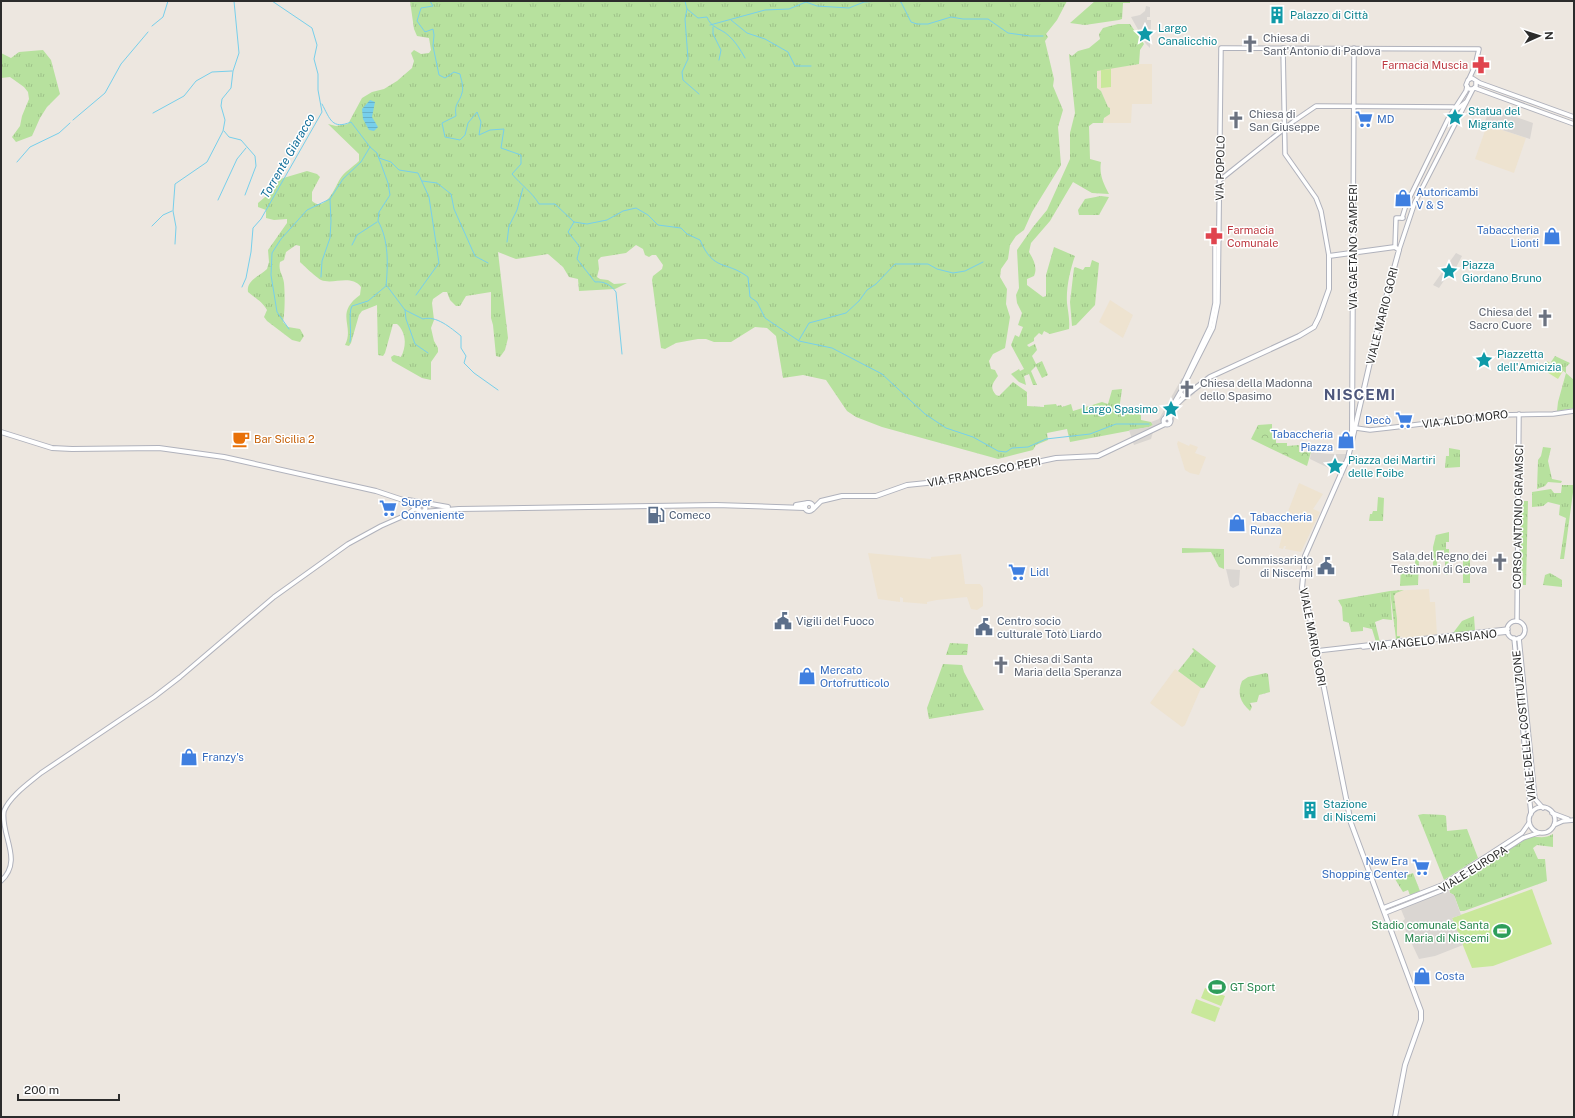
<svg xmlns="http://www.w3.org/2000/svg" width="1575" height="1118" font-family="'Public Sans',sans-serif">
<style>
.education{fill:#eee3d0}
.grass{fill:url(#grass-tufts)}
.park{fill:url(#park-crowns)}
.garden{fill:url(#garden-dots)}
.pitch{fill:#c9e89b}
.plaza{fill:#dad6d2}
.water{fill:url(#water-rules)}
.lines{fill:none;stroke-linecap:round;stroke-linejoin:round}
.stream{stroke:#77cfeb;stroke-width:1}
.tertiary-casing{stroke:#b0b2bc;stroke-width:5.5}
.secondary-casing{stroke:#b0b2bc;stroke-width:6}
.tertiary{stroke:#fff;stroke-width:3.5}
.secondary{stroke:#fff;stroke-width:4}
.labels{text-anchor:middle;stroke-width:3;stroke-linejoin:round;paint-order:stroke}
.culture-label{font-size:11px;fill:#0d838f;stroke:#fff;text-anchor:start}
.worship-label{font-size:11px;fill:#5b616d;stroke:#fff;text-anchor:start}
.health-label{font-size:11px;fill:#be3a42;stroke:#fff;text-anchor:end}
.shop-label{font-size:11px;fill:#366cbe;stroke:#fff;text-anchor:start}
.street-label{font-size:11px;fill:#2c2c2c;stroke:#fff}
.food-label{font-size:11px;fill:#c56008;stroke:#fff;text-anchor:start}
.service-label{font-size:11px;fill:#4e5e75;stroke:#fff;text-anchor:start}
.leisure-label{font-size:11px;fill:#27864d;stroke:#fff;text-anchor:end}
.water-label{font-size:12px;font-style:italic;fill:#136f9a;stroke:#fff}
.district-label{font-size:15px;font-weight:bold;letter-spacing:1px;fill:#4e577c;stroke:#fff}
</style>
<defs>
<pattern id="grass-tufts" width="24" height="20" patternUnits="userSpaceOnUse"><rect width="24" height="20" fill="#b7e19e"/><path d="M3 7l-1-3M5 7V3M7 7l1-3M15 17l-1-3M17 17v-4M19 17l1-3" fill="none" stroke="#9ec188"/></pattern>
<pattern id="park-crowns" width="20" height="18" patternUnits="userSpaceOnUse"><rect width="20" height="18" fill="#b7e19e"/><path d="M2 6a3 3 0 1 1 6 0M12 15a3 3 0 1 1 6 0" fill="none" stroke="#9ec188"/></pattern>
<pattern id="garden-dots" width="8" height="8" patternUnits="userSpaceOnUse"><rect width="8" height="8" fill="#b7e19e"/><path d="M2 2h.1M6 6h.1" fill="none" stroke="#9ec188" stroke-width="1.8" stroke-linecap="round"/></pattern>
<pattern id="water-rules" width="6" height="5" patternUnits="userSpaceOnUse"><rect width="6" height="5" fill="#77cfeb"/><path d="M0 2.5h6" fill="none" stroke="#67b2ca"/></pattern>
</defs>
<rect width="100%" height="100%" fill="#ede7e0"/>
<g class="education">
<polygon points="1139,64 1152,64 1152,104 1132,104 1131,123 1103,123 1108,107 1101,91 1097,88 1097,70"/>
<polygon points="1487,125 1526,138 1514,173 1475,159"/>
<polygon points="1110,300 1133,315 1123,338 1099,322"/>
<polygon points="1178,441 1189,446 1190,444 1198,447 1195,453 1206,457 1199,475 1190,473 1185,470 1177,444"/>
<polygon points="1299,483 1323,494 1313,509 1320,512 1301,552 1285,549 1286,546 1284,546 1283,549 1279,548 1283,531 1277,529 1285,513 1287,514"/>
<polygon points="868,553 931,559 931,557 961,554 965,584 980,584 983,588 983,606 977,610 971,609 967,597 937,600 927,602 927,604 903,602 903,598 900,597 900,602 878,599"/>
<polygon points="1429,589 1430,602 1435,602 1437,635 1403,638 1402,636 1396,639 1390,591"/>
<polygon points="1175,669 1201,688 1185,725 1182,727 1150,703"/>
</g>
<g class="grass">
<path d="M410 1H1067L1057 20 1046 34 1048 37 1045 41 1054 79 1053 86 1063 110 1058 127 1061 165 1032 212 1024 230 1016 236 1010 245 1008 259 1001 269 1000 277 1007 289 1006 304 1010 317 1005 348 993 354 989 361 991 369 995 370 998 376C993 383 989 387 996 395L999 396 1013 382 1027 392V406L1044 407V405L1056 404 1057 406 1061 405 1062 407 1071 404 1073 411 1102 402 1108 404 1112 390 1122 389 1119 410 1134 415 1135 413 1141 415V420L1151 422 1153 425 1149 427 1070 442 1067 429 1047 433 1048 440 1036 445 1033 450 998 459 882 427 856 417 847 411 826 380 803 375 783 378 776 336 767 328 755 327 731 342H714L706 339H698L676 343 665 349 661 348 652 280 653 276 662 269 663 265 656 255H652L649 257 645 255 643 249 636 245 626 253 601 257 598 260 599 269 597 277 600 279 608 280 614 284 627 283 615 289 579 291 578 279 569 277 563 267 548 254 516 259 498 252 508 338 505 350 500 357 496 356 493 325 491 318V292L466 296 460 306H456L450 300 447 292H443L433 299 432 303 434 320 431 328 434 341 438 348V352L431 362V380L422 378 392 361 391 357 394 355 401 357C407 345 406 332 397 324H393L385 353 383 356 378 355 377 305 362 311 359 315 351 343 349 346 345 345C355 325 334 314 360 295L361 287C351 274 333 285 321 280 317 278 303 265 300 262V246L296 245 286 252 284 260 280 262C278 271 283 275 284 283 285 293 285 313 283 322L288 327 300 329 304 336 300 342 292 340 267 321 264 317 267 310C262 301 255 298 248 292 246 280 260 276 267 269L269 262 268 250 287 223V219L274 220 266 218V210L258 207V203L271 192 280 179 307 171 317 174 320 177 312 192V201C326 213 335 187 340 179 344 172 353 167 359 161V154L328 124 336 126 348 124 362 98 372 92 384 89 397 81 412 68 414 61 411 53 414 50 421 54 429 53 431 50 429 38 417 36 414 29Z"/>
<polygon points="1095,1 1130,1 1130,3 1123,3 1122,19 1119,20 1085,25 1070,23"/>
<path d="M1118 24H1130L1144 44 1140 50 1139 64 1097 71V88L1101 91 1108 107 1110 108V114L1104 118 1103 123H1093L1089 126 1090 159 1101 162C1099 174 1103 183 1109 194L1092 193 1073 182 1050 221 1031 243 1029 252C1033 259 1038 267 1034 276L1027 279V285L1043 297 1046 296V275L1054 247 1075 256C1070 270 1066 288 1067 303 1068 312 1070 320 1069 329L1050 334 1044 331 1042 335 1039 333 1034 338V341L1027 345 1029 347 1035 344 1037 350 1032 356 1036 364 1042 361 1048 375 1042 378 1036 366 1031 371 1037 385H1033L1029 374 1024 376 1026 385 1019 382 1011 374 1019 369 1020 371 1024 369 1011 345 1015 335 1019 337 1023 327 1018 325 1022 313 1017 303 1016 295 1019 288 1017 250 1033 227 1047 210 1070 159V133L1075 113 1069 54 1072 56 1078 51 1089 48 1100 39 1099 34 1103 28Z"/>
<polygon points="43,50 51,60 60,94 47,107 40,118 32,136 16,142 12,137 20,126 22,116 29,99 28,92 24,87 10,77 1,78 1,53 11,58 19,52"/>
<polygon points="1101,196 1109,197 1099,215 1079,215 1078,210 1085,199"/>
<polygon points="1092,260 1099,263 1095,305 1076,325 1072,326 1070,302 1074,268 1075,267 1083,270 1085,267 1090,267"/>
<polygon points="1555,356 1570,363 1566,367 1566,373 1574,380 1574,408 1557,411 1558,402 1566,373 1551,362"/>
<polygon points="1543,447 1551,448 1548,461 1552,479 1562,481 1561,483 1548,482 1545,486 1537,489 1538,460 1541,456"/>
<polygon points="1449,448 1460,450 1460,467 1445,468 1446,456 1449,456"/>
<polygon points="1562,485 1574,485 1564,559 1560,559 1566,518 1559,515 1560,505 1548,502 1543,506 1532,507 1532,492 1551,489 1554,493 1561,493"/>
<polygon points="1378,497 1384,498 1383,521 1369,521 1370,514 1372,514 1373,511 1377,511"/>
<polygon points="1521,501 1528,501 1526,585 1523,585 1523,573 1520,573"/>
<polygon points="1449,532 1449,542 1446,542 1446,549 1449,549 1448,575 1446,575 1444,550 1439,551 1436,569 1433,569 1433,547 1436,535"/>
<polygon points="1182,548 1224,549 1224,569 1219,567 1211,552 1182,553"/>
<rect x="1463" y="555" width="7" height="28"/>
<polygon points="1415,559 1419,559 1418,585 1400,586 1401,566 1408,566 1408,571 1415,572"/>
<polygon points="1550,573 1562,580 1562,587 1543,585 1545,575"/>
<polygon points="1390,591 1392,620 1383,619 1375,622 1380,642 1376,642 1372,629 1363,627 1363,631 1351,632 1349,623 1343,621 1342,607 1338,600"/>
<polygon points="1474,616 1475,631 1453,633 1462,621"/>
<polygon points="1193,648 1216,666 1204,688 1201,688 1178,671 1194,651 1192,649"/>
<polygon points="943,664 962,665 964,672 984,710 929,719 927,708"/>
<path d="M1266 673 1268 674 1270 692 1259 695 1257 702 1250 703 1252 707 1250 711C1240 702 1237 693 1242 681L1248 677Z"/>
<polygon points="1423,814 1444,815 1446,816 1447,831 1467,829 1478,858 1444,880 1418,815"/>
<path d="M1553 834V847L1537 845 1533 848 1538 859H1545L1547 881 1464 911H1460L1454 895 1450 893 1449 889 1527 838C1536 835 1544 840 1553 834Z"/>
<polygon points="1413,873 1420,891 1410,895 1408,890 1403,892 1395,879"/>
</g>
<g class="park">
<polygon points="1272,424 1272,437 1276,437 1276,443 1287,443 1287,446 1299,445 1299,452 1311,452 1307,466 1251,439 1258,425"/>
<polygon points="950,643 968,644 967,655 946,655"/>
</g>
<polygon class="garden" points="1404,590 1396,593 1394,596 1397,619 1397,636 1400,636 1400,639 1396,639 1390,591"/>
<g class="pitch">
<polygon points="1111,69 1111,87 1101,88 1101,70"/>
<polygon points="1547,361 1563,371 1558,379 1542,369"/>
<polygon points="1532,889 1552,944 1493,966 1472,968 1452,918"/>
<polygon points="1205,988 1225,996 1221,1006 1201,998"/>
<polygon points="1196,999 1220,1008 1215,1022 1191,1013"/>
</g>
<g class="plaza">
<polygon points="1146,6 1150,7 1150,17 1147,17 1147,20 1151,20 1150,48 1146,44 1131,17 1140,15 1145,11"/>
<polygon points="1490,108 1533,123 1530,139 1484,124"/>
<polygon points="1456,253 1462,256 1452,275 1447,276 1439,288 1433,285"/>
<polygon points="1182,378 1187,381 1187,385 1195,393 1179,406 1172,426 1164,426 1153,432 1151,439 1134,445 1129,430 1149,427 1153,425 1151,422 1159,419"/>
<polygon points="1311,452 1329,454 1350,454 1341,474 1310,459"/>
<polygon points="1226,569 1240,570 1239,585 1233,588 1230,586"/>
<polygon points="1448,887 1450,893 1454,895 1461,915 1452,918 1463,945 1435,956 1419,959 1404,927 1403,921 1405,919 1400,907"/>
</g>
<polygon class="water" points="370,100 375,102 372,117 378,127 374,131 369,130 363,119 362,109"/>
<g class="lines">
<g class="stream">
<path d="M430 1 433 6 421 8 417 21 425 32 433 29 434 35 433 46 439 75 445 78 454 72 460 74C461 79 464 87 462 93 459 104 454 103 456 116L442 123 445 137 460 140 465 135 468 123 477 112 481 122 479 135 490 130 504 129 501 148 521 155V164L512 174C521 185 532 192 539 204H555L574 222 587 224 607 220 623 211 636 208 648 215 658 225 681 228 687 234 700 240C714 272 725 260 748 277L750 297 757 302 765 318 799 341 832 348 882 374 925 414 946 428 973 437 998 451 1006 452 1012 448 1028 447 1046 439 1090 434 1116 424H1149"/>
<polyline points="670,1 670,2"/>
<path d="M685 1 687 9 698 18 707 17C711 28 720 28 728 35 735 41 740 49 745 58"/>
<polyline points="898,1 901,2 911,22 917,24 928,24 951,17 963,19 988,19 1008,33 1030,36 1043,36"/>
<polyline points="687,9 685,19 688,59 682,72 683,80 699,94"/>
<polyline points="731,20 747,33 765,39 788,52 795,66 811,66"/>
<polyline points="710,25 765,10 789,9 806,2 817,6 849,8 864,2 880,1"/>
<polyline points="152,26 163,17 168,1"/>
<polyline points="713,27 713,34 721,50 719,60"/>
<path d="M322 104C330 119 332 130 351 122L370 147 377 153 388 183 390 195 379 212 378 221C389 240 388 265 386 286L368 301 352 306C348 313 352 332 350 342"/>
<polyline points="153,113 184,96 196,81 212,72 232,71"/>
<polyline points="73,120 105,93 121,64 148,32"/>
<polyline points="224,131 229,137 241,140 255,156 256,166 245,195"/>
<polyline points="379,158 391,162 399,170 418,173 429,197 439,263 416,295"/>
<polyline points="17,162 30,147 59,133 70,123"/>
<polyline points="422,181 437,183 451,194 454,209 475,256 488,263"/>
<polyline points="218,200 237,159 246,148"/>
<path d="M574 222 568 232 580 247 577 259 595 282C604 281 611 285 616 292L622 354"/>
<polyline points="152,226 163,215 172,211"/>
<polyline points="507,242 509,226 517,210 523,188"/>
<polyline points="175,244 176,227 173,211 175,184 207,162 223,131 225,120 221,106 222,99 231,88 233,71 239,53 234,1"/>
<polyline points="352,245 357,235 377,222"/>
<polyline points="321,277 322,261 330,238 331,221 330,199"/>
<path d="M387 286 405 310 423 319C436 315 451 328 461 336V348L466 356 464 363 474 373 498 390"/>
<polyline points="242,287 246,278 251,252 253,228 261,219 322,112 318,90 318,74 314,59 317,45 312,28 272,1"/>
<polyline points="405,310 406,319 415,344 428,353"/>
<polyline points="289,329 277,312 271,275 272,253 281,239 307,210 330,199 343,179 361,162 370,147"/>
<polyline points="799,340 809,323 846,313 859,301 867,290 876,284 895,264 928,264 937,269 953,273 965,271 983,262"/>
</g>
<g class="tertiary-casing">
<g id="tertiary">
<polyline points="1283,48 1285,154 1316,198 1321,211 1329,256"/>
<polyline points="1476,82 1476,86 1473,89 1469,89 1466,85 1468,80 1472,78 1480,83 1574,117"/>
<polyline points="1475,88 1574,124"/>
<polyline points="1220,180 1294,121 1316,106 1453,107 1457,109 1466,102"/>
<polyline points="1402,218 1406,205 1448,119 1466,91 1467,86"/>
<polyline points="1395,247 1396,218 1403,218"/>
<polyline points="1399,250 1415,202 1473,89"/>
<polyline points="1353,253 1354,48"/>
<polyline points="1182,386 1210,327 1215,303 1215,246 1219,240"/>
<polyline points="1180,393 1213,328 1218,303 1221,48 1479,49 1475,66 1469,79"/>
<polyline points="1356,428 1370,430 1388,428 1496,415 1553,414 1574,411"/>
<polyline points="403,517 419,514 421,512"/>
<polyline points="1517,621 1519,414"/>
<circle cx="1516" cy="630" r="9"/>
<polyline points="1514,638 1531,814"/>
<polyline points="1519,638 1535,799 1543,808"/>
<polyline points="1363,647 1508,632"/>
<polyline points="1316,651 1508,629"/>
<circle cx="1542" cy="820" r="13"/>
<polyline points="1552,813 1568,819"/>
<polyline points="1554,825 1563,821 1574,820"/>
<path d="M1 881C24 860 0 835 4 811 10 796 29 783 41 773L154 697 180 677 274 597 348 544 381 526 406 515 419 506"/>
<polyline points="1383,908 1442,885 1522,833 1529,823"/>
<polyline points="1385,913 1443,890 1523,838 1538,833"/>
</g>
</g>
<g class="secondary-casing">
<g id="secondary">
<polyline points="1184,397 1210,377 1299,336 1314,327 1319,317 1329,289 1329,256 1395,247 1399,250 1379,323 1348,458 1305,556 1302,588 1309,613 1351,823 1421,1011 1421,1020 1405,1065 1395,1117"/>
<polyline points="1166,417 1180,393 1184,397 1173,408 1170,419"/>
<circle cx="1167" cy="421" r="3.5"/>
<polyline points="1,432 52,448 72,449 159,448 224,457 376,491 406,501 419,511"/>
<polyline points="1352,438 1353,253"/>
<polyline points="408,500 448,507"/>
<circle cx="809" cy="507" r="4"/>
<circle cx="422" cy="508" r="3.5"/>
<polyline points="796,505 808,503"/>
<polyline points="813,509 821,501 842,496 876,496 907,485 946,481 1056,458 1098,456 1165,424"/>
<polyline points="423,512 459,509 716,505 805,508"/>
</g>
</g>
<use href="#tertiary" class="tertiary"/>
<use href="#secondary" class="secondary"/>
</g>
<defs>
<g id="building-bare" transform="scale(1.38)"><path d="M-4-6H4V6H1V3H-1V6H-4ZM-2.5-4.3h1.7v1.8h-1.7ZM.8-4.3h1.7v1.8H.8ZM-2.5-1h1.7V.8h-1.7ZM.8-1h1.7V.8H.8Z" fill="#0f9aa8" stroke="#fff" stroke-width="2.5" paint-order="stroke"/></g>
<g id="sight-bare" transform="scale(1.38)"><path d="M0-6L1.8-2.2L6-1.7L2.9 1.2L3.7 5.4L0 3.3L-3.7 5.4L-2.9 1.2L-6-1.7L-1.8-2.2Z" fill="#0f9aa8" stroke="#fff" stroke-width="2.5" paint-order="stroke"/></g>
<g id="church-bare" transform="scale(1.38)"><path d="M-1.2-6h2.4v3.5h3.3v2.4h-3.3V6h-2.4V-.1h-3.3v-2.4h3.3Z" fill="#6b7280" stroke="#fff" stroke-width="2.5" paint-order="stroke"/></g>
<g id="pharmacy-bare" transform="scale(1.38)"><path d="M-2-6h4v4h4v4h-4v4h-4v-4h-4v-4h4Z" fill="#e0444e" stroke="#fff" stroke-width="2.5" paint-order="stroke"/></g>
<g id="supermarket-bare" transform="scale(1.38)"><path d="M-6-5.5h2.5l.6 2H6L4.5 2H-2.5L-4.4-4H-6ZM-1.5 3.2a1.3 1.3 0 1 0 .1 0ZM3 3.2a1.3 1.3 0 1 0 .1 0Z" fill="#3f7fe0" stroke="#fff" stroke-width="2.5" paint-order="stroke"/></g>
<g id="shop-bare" transform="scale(1.38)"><path d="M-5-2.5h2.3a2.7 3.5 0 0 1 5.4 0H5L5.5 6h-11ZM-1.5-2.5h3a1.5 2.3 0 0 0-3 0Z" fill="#3f7fe0" stroke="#fff" stroke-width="2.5" paint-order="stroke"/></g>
<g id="cafe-bare" transform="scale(1.38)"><path d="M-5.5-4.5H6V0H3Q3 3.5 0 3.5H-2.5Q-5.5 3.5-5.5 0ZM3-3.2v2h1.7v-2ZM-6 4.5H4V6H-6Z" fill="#e8710a" stroke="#fff" stroke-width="2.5" paint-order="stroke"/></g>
<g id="fuel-bare" transform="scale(1.38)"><path d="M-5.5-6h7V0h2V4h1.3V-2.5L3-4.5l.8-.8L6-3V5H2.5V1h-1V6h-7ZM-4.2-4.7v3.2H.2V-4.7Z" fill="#5c6f8a" stroke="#fff" stroke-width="2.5" paint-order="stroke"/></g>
<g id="civic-bare" transform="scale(1.38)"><path d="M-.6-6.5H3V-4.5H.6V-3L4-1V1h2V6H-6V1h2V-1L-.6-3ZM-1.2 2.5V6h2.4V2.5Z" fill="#5c6f8a" stroke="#fff" stroke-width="2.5" paint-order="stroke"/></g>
<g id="stadium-bare" transform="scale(1.38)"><path d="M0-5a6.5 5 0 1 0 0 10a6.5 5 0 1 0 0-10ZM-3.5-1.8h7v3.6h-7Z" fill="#2e9e5b" stroke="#fff" stroke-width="2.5" paint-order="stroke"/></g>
</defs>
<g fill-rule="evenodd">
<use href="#building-bare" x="1277" y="15"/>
<use href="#sight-bare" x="1145" y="34"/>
<use href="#church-bare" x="1250" y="44"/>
<use href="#pharmacy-bare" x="1481" y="65"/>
<use href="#sight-bare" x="1455" y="117"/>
<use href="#supermarket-bare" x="1364" y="119"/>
<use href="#church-bare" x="1236" y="120"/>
<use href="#shop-bare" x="1403" y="198"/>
<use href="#pharmacy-bare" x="1214" y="236"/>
<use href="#shop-bare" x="1552" y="236"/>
<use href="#sight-bare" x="1449" y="271"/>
<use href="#church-bare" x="1545" y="318"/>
<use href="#sight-bare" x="1484" y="360"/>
<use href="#church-bare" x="1187" y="389"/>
<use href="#sight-bare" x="1171" y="409"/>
<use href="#supermarket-bare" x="1404" y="420"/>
<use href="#cafe-bare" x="241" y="439"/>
<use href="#shop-bare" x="1346" y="440"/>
<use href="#sight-bare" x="1335" y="466"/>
<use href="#supermarket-bare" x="388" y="508"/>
<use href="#fuel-bare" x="656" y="515"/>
<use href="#shop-bare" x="1237" y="523"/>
<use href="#church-bare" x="1500" y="562"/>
<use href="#civic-bare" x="1326" y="566"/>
<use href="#supermarket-bare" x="1017" y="572"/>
<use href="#civic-bare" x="783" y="621"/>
<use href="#civic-bare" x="984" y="627"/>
<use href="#church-bare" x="1001" y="665"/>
<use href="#shop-bare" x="807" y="676"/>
<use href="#shop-bare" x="189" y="757"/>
<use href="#building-bare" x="1310" y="810"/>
<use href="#supermarket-bare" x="1421" y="867"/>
<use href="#stadium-bare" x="1502" y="931"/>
<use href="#shop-bare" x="1422" y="976"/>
<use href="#stadium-bare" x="1217" y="987"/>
</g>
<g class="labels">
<g class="culture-label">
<text x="1290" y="19">Palazzo di Città</text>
<text x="1158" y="32">Largo<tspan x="1158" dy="13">Canalicchio</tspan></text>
<text x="1468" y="115">Statua del<tspan x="1468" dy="13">Migrante</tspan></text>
<text x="1462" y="269">Piazza<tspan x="1462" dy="13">Giordano Bruno</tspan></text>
<text x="1497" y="358">Piazzetta<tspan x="1497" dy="13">dell'Amicizia</tspan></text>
<text x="1158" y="413" text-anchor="end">Largo Spasimo</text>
<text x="1348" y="464">Piazza dei Martiri<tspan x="1348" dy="13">delle Foibe</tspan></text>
<text x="1323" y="808">Stazione<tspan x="1323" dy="13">di Niscemi</tspan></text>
</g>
<g class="worship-label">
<text x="1263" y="42">Chiesa di<tspan x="1263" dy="13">Sant'Antonio di Padova</tspan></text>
<text x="1249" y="118">Chiesa di<tspan x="1249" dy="13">San Giuseppe</tspan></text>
<text x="1532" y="316" text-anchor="end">Chiesa del<tspan x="1532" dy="13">Sacro Cuore</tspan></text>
<text x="1200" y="387">Chiesa della Madonna<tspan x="1200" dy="13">dello Spasimo</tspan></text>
<text x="1487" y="560" text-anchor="end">Sala del Regno dei<tspan x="1487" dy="13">Testimoni di Geova</tspan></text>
<text x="1014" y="663">Chiesa di Santa<tspan x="1014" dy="13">Maria della Speranza</tspan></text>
</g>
<g class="health-label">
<text x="1468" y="69">Farmacia Muscia</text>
<text x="1227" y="234" text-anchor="start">Farmacia<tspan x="1227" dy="13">Comunale</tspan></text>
</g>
<g class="shop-label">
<text x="1377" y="123">MD</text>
<text x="1416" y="196">Autoricambi<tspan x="1416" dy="13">V &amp; S</tspan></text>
<text x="1539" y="234" text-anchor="end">Tabaccheria<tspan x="1539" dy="13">Lionti</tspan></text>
<text x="1391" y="424" text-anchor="end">Decò</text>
<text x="1333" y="438" text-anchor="end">Tabaccheria<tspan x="1333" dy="13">Piazza</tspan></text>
<text x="401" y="506">Super<tspan x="401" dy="13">Conveniente</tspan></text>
<text x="1250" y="521">Tabaccheria<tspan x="1250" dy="13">Runza</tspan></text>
<text x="1030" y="576">Lidl</text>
<text x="820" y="674">Mercato<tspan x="820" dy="13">Ortofrutticolo</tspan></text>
<text x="202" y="761">Franzy's</text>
<text x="1408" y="865" text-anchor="end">New Era<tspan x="1408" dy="13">Shopping Center</tspan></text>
<text x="1435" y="980">Costa</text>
</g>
<g class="street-label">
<text transform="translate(1220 168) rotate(-89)" y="4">VIA POPOLO</text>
<text transform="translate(1353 247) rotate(-90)" y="4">VIA GAETANO SAMPERI</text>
<text transform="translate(1382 316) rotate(-76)" y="4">VIALE MARIO GORI</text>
<text transform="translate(1465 419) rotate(-7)" y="4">VIA ALDO MORO</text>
<text transform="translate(984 472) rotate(-11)" y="4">VIA FRANCESCO PEPI</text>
<text transform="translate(1518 517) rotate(-89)" y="4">CORSO ANTONIO GRAMSCI</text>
<text transform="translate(1313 637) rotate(79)" y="4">VIALE MARIO GORI</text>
<text transform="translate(1433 640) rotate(-6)" y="4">VIA ANGELO MARSIANO</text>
<text transform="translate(1524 726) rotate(-96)" y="4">VIALE DELLA COSTITUZIONE</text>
<text transform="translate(1473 869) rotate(-32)" y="4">VIALE EUROPA</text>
</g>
<g class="food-label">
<text x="254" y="443">Bar Sicilia 2</text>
</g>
<g class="service-label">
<text x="669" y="519">Comeco</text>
<text x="1313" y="564" text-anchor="end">Commissariato<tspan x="1313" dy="13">di Niscemi</tspan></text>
<text x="796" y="625">Vigili del Fuoco</text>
<text x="997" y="625">Centro socio<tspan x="997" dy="13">culturale Totò Liardo</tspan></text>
</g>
<g class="leisure-label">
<text x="1489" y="929">Stadio comunale Santa<tspan x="1489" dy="13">Maria di Niscemi</tspan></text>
<text x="1230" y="991" text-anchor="start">GT Sport</text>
</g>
<g class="water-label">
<text transform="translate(288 156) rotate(-60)" y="4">Torrente Giaracco</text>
</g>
<g class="district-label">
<text x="1360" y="400">NISCEMI</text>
</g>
</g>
<rect width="1575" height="1118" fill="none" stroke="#2c2c2c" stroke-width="4"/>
<g transform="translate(1539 36) rotate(87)" stroke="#ffffff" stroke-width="3" paint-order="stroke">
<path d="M0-3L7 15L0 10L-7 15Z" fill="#2c2c2c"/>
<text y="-6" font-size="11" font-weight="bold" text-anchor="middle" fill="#2c2c2c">N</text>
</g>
<path d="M18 1094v6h101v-6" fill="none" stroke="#2c2c2c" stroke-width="2"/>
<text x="24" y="1094" font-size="12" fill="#2c2c2c" stroke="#ffffff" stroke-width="3" paint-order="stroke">200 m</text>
</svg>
